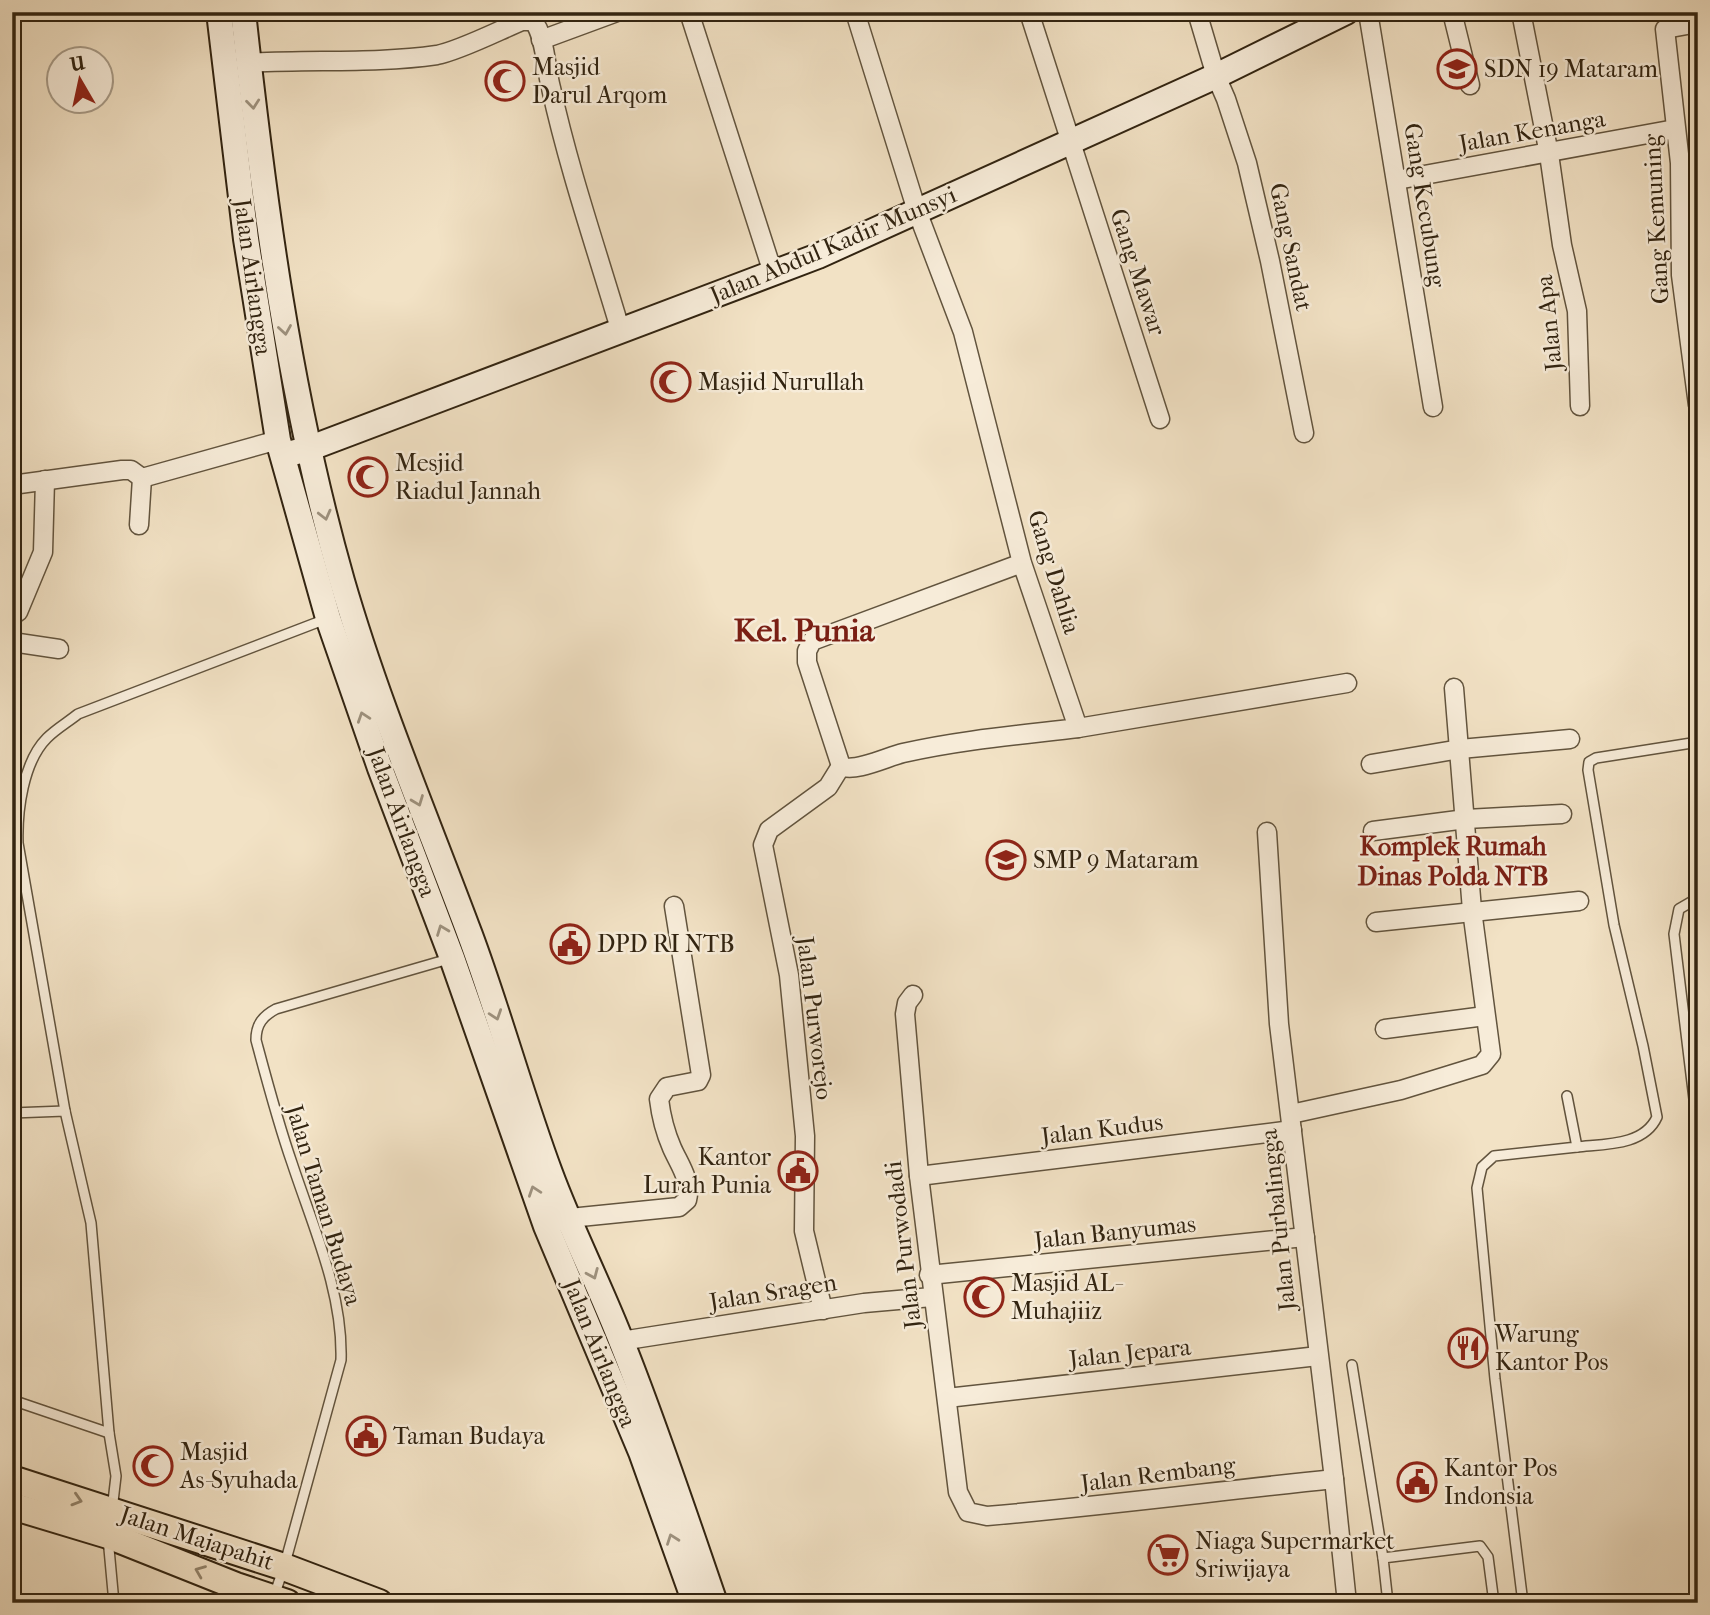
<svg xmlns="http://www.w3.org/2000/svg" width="1710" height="1615" font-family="'IM FELL French Canon',serif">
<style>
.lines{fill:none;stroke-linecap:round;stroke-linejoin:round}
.lane-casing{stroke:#62543e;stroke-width:12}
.street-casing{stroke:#62543e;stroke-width:21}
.secondary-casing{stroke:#322411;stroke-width:28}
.primary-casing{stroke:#322411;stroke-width:30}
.lane{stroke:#f7ecd9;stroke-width:9}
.street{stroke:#f7ecd9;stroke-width:18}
.secondary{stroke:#f7ecd9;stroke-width:24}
.primary{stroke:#f2e2c5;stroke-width:26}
.oneway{stroke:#9e927f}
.oneway2{stroke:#92836b}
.labels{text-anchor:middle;stroke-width:5;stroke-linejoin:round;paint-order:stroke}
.poi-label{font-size:24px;fill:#322411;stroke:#f7ecd9;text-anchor:start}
.street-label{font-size:24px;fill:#322411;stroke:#f7ecd9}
.neighbourhood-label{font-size:26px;font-weight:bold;fill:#7a1f14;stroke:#f7ecd9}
.district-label{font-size:32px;font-weight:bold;fill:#7a1f14;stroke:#f7ecd9}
</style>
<rect width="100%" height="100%" fill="#f2e2c5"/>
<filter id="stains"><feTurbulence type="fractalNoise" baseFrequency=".00286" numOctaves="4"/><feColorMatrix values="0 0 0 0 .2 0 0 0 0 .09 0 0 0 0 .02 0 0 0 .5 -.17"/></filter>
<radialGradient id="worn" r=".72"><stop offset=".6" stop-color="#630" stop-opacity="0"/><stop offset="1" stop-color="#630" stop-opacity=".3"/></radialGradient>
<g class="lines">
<g class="lane-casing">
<g id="lane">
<polyline points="1698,898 1679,909 1674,934 1698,1132"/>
<path d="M65 1111 18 843C17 811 23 762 47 738 56 729 68 722 78 714L326 619"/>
<polyline points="12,1113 65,1111 91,1223 109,1433 116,1476 112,1510"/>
<path d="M1577 1147C1604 1144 1644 1146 1657 1117L1643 1046 1614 925 1588 770 1589 762 1596 758 1698 742"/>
<polyline points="1352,1365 1383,1558"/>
<polyline points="12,1400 109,1433"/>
<polyline points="108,1538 114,1603"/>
<path d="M274 1596 284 1567 341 1360C343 1292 313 1227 292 1163 278 1123 267 1081 256 1040 256 1024 263 1016 276 1009L452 958"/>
<polyline points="225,1603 235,1587"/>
<polyline points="1388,1603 1383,1558 1480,1546 1488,1557 1494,1603"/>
<polyline points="1523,1603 1495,1379 1477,1188 1482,1167 1494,1156 1577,1147 1567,1096"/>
</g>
</g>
<g class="street-casing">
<g id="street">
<polyline points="689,12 773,273"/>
<path d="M855 12 917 211 963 332 1022 563 1078 728C1019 735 960 740 903 753 887 757 854 773 841 766L807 662V651L812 641 1022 563"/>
<polyline points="1029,12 1160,419"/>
<polyline points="1197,12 1216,76 1226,99 1247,163 1270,261 1304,433"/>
<polyline points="1368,12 1433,407"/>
<polyline points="1452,12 1470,85"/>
<polyline points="1521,12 1549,154 1562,245 1577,311 1580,406"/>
<polyline points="1698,23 1665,29 1680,163 1681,275 1698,405"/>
<polyline points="541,40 617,12"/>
<path d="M249 63C311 59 375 64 437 55 459 51 500 30 522 21H533C545 34 546 70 551 88 569 170 597 251 621 332"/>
<polyline points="1397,180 1675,129"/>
<polyline points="12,485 122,470 131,470 142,478 278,440"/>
<polyline points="139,525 142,478"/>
<polyline points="18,612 43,552 45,480"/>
<polyline points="12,642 59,649"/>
<polyline points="1078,728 1347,683"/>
<polyline points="1371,764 1460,749 1570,739"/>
<polyline points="1373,831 1466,819 1562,814"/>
<polyline points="1267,832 1279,1024 1334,1479 1347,1603"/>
<polyline points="1376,922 1579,901"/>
<path d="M913 995 907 1003 905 1014 919 1176 958 1492 968 1512 987 1516C1103 1506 1218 1491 1334 1479"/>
<polyline points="1385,1029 1485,1016"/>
<polyline points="1291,1114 1401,1090 1482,1065 1491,1054 1472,910 1454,688"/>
<polyline points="919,1176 1292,1130"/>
<path d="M560 1221 570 1218 679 1207 687 1200C692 1181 679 1164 672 1148 665 1132 661 1116 659 1099L667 1087 698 1081 701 1075 674 906"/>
<polyline points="929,1275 1305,1237"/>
<polyline points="823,1310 804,1231 805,1136 789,975 763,845 769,830 828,787 841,766"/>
<polyline points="621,1341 864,1303 932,1297"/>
<polyline points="947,1398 1318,1356"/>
</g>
</g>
<g class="secondary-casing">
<g id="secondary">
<polyline points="219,12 246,239 278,440 328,618 380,768 452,958 546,1226 641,1452 695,1603"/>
<path d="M243 12C264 204 289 395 342 581 377 702 426 817 470 935 499 1013 521 1095 550 1173 571 1230 600 1286 622 1343 656 1428 685 1516 715 1603"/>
<polyline points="292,453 308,449 818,256 1216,76 1346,12"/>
</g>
</g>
<g class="primary-casing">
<g id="primary">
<polyline points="12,1479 284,1567 379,1603"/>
<polyline points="12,1506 108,1535 236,1586 287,1603"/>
</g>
</g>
<use href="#lane" class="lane"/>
<use href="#street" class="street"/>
<use href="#secondary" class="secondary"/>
<use href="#primary" class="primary"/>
</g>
<defs><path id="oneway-chevron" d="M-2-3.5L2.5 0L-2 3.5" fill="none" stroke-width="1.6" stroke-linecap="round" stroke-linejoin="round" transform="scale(1.75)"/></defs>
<g class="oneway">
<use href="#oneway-chevron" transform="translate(253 104) rotate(84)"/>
<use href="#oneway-chevron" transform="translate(285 330) rotate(81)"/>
<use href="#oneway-chevron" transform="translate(325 515) rotate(76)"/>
<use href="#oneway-chevron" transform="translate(363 717) rotate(-109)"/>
<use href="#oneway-chevron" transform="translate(418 801) rotate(69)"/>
<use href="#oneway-chevron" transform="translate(442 930) rotate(-111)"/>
<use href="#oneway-chevron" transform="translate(496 1015) rotate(71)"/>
<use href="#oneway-chevron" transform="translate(534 1191) rotate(-109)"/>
<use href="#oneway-chevron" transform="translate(593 1274) rotate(67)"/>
<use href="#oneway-chevron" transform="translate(672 1539) rotate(-110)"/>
</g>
<g class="oneway2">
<use href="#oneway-chevron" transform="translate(77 1500) rotate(17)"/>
<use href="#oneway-chevron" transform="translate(200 1571) rotate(-158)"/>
</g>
<defs>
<g id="school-ring" transform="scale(2.0125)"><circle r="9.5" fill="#f7ecd9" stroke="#8f2418" stroke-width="1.5"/><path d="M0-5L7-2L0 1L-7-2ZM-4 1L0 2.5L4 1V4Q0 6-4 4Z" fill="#8f2418"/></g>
<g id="mosque-ring" transform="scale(2.0125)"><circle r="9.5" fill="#f7ecd9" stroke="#8f2418" stroke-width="1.5"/><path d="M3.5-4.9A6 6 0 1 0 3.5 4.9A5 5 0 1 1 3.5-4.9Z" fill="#8f2418"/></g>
<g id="civic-ring" transform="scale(2.0125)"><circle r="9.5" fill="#f7ecd9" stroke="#8f2418" stroke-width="1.5"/><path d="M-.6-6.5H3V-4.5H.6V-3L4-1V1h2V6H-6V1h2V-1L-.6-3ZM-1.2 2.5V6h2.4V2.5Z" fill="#8f2418"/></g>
<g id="restaurant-ring" transform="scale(2.0125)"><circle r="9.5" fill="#f7ecd9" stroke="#8f2418" stroke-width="1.5"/><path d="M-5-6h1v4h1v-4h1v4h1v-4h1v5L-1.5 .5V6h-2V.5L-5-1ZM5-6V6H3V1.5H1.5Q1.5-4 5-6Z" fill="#8f2418"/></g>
<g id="supermarket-ring" transform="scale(2.0125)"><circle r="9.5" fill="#f7ecd9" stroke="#8f2418" stroke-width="1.5"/><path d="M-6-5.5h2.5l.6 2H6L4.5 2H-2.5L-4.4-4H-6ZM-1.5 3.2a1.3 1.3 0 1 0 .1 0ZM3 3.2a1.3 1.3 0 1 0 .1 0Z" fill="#8f2418"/></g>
</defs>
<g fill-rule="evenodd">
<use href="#school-ring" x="1457" y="69"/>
<use href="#mosque-ring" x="505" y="81"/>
<use href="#mosque-ring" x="671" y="382"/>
<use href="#mosque-ring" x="368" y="477"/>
<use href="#school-ring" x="1006" y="860"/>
<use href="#civic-ring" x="570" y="944"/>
<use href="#civic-ring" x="798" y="1171"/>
<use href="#mosque-ring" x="984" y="1297"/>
<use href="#restaurant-ring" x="1468" y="1348"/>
<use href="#civic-ring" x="366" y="1436"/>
<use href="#mosque-ring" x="153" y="1466"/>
<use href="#civic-ring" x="1417" y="1482"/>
<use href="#supermarket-ring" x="1168" y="1555"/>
</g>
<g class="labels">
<g class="poi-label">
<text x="532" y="75">Masjid<tspan x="532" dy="28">Darul Arqom</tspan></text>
<text x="1484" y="77">SDN 19 Mataram</text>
<text x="698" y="390">Masjid Nurullah</text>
<text x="395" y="471">Mesjid<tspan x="395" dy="28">Riadul Jannah</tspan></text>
<text x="1033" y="868">SMP 9 Mataram</text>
<text x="597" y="952">DPD RI NTB</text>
<text x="771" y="1165" text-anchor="end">Kantor<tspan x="771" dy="28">Lurah Punia</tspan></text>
<text x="1011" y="1291">Masjid AL-<tspan x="1011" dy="28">Muhajiiz</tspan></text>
<text x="1495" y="1342">Warung<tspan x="1495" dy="28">Kantor Pos</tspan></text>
<text x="393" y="1444">Taman Budaya</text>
<text x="180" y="1460">Masjid<tspan x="180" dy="28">As-Syuhada</tspan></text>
<text x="1444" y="1476">Kantor Pos<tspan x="1444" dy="28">Indonsia</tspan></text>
<text x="1195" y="1549">Niaga Supermarket<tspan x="1195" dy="28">Sriwijaya</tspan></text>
</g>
<g class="street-label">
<text transform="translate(1532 131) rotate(-10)" y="8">Jalan Kenanga</text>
<text transform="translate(1425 205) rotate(81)" y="8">Gang Kecubung</text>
<text transform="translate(1656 219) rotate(-93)" y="8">Gang Kemuning</text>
<text transform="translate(833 245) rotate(-23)" y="8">Jalan Abdul Kadir Munsyi</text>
<text transform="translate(1291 247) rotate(78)" y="8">Gang Sandat</text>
<text transform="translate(1138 272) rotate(72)" y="8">Gang Mawar</text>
<text transform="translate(253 277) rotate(82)" y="8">Jalan Airlangga</text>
<text transform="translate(1549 323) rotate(-96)" y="8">Jalan Apa</text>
<text transform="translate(1054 572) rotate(73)" y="8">Gang Dahlia</text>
<text transform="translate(402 822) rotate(70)" y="8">Jalan Airlangga</text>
<text transform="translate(815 1018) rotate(83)" y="8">Jalan Purworejo</text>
<text transform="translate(1102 1129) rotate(-7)" y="8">Jalan Kudus</text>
<text transform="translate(324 1205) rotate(73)" y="8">Jalan Taman Budaya</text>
<text transform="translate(1278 1220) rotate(-96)" y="8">Jalan Purbalingga</text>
<text transform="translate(1115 1232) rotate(-6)" y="8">Jalan Banyumas</text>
<text transform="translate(903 1245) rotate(-97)" y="8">Jalan Purwodadi</text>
<text transform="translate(773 1292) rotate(-9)" y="8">Jalan Sragen</text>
<text transform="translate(600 1353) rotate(68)" y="8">Jalan Airlangga</text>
<text transform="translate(1130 1353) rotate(-6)" y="8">Jalan Jepara</text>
<text transform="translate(1158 1474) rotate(-7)" y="8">Jalan Rembang</text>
<text transform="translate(197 1538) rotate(18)" y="8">Jalan Majapahit</text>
</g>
<g class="neighbourhood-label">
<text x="1453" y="855">Komplek Rumah<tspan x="1453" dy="30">Dinas Polda NTB</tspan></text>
</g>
<g class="district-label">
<text x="804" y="641">Kel. Punia</text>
</g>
</g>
<rect width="1710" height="1615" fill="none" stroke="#f2e2c5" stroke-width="42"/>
<rect x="14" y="14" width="1682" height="1587" fill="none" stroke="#322411" stroke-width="3.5"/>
<rect x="21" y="21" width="1668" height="1573" fill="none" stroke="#322411" stroke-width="2"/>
<g transform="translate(80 80) rotate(351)"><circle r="33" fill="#f7ecd9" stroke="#a89c89" stroke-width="2"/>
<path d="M0-5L12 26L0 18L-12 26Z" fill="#8f2418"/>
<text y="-10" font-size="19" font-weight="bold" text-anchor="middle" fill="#322411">U</text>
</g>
<rect width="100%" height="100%" filter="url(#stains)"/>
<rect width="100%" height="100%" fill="url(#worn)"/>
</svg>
